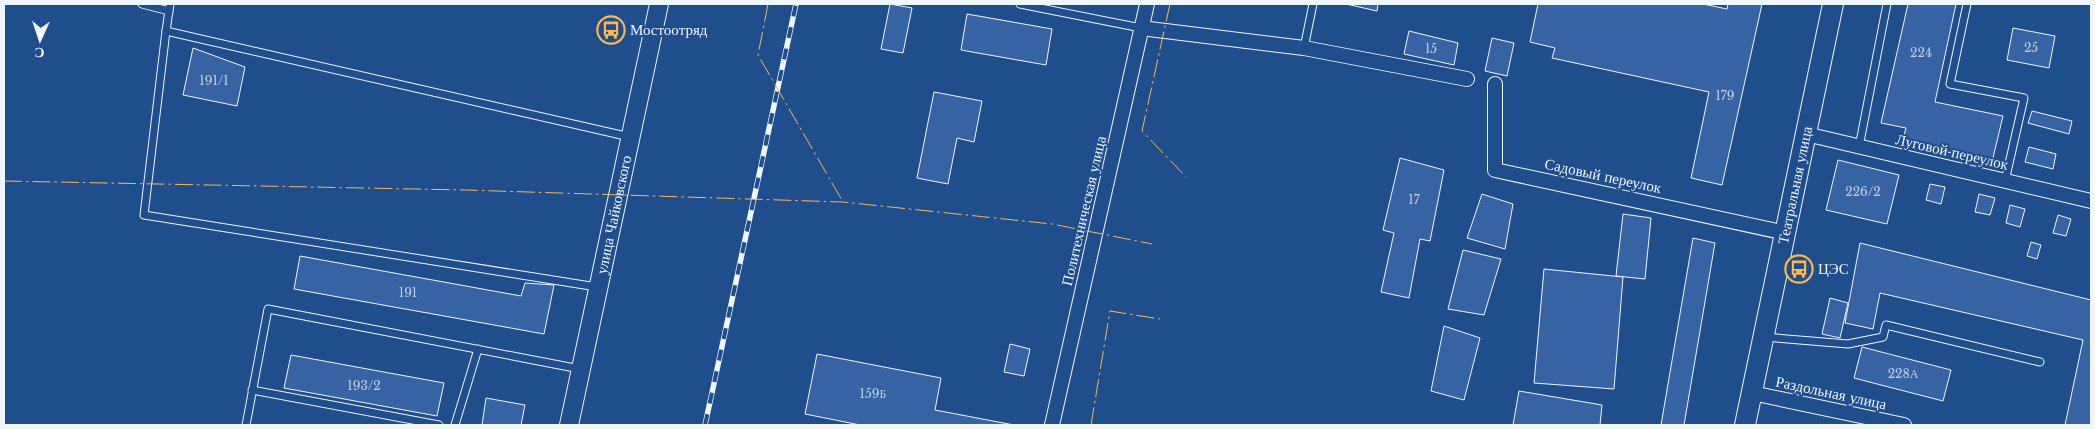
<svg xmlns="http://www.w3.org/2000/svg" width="2095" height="429" font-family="'Libre Baskerville',serif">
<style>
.building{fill:#3563a3;stroke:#f2f6ff}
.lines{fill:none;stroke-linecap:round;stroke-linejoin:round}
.service-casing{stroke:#f2f6ff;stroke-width:9}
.minor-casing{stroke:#f2f6ff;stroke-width:16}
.tertiary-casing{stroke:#f2f6ff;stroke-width:20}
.secondary-casing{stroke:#f2f6ff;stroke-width:22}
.service{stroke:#1f4e8c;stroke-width:7}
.minor{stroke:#1f4e8c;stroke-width:14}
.tertiary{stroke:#1f4e8c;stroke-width:18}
.secondary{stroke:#1f4e8c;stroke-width:20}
.rail-casing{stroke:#f2f6ff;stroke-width:5.5}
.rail{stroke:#1f4e8c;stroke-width:4;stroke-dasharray:11;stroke-linecap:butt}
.power{stroke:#ffb74d;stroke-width:1;stroke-dasharray:18 4 2.5 4;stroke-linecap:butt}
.labels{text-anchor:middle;stroke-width:4;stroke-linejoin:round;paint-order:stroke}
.number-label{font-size:12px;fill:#c3d1e8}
.poi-label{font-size:15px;fill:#f2f6ff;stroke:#1f4e8c;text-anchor:start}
.street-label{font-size:15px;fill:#f2f6ff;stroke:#1f4e8c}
</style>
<rect width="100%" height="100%" fill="#1f4e8c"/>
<g class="building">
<polygon points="890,4 912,8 903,53 881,49"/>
<polygon points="1346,4 1378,4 1377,11"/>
<polygon points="1538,4 1703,4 1727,9 1728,4 1762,4 1722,185 1691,178 1709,92 1552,58 1555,48 1530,42"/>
<polygon points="1908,4 1956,4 1935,102 2003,116 1992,162 1902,142 1906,128 1881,123"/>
<polygon points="967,14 1052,29 1046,65 961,50"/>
<polygon points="2013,28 2055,36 2049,68 2007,60"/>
<polygon points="1409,31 1458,43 1454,65 1404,54"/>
<polygon points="1492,38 1514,43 1507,76 1485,71"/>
<polygon points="193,48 245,67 237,106 183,95"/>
<polygon points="934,92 982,101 974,142 957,138 948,184 917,178"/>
<polygon points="2032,111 2072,121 2069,134 2028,123"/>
<polygon points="2029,147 2056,154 2053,169 2025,162"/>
<polygon points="1400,158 1444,170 1430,241 1420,239 1409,298 1381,292 1394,233 1383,230"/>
<polygon points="1838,160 1899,175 1887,224 1826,210"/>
<polygon points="1930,184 1945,187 1941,204 1926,200"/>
<polygon points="1482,194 1513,204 1505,249 1467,238"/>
<polygon points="1979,194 1995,198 1990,215 1975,212"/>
<polygon points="2010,205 2025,209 2020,227 2006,223"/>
<polygon points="1623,214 1651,218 1645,279 1616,276"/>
<polygon points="2058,215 2071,219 2066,236 2053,233"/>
<polygon points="1693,238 1715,243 1684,425 1661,425"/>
<polygon points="2031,242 2041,245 2037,259 2027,256"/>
<polygon points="1860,243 2091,300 2091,425 2065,425 2083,340 1880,293 1873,329 1845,323"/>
<polygon points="1463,250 1501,259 1484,315 1448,309"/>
<polygon points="300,256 521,296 525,283 554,285 544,334 294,289"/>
<polygon points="1544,269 1623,277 1614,389 1534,383"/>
<polygon points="1830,298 1848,303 1840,338 1822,334"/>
<polygon points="1444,326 1480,338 1464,400 1431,391"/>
<polygon points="1010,344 1030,349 1024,376 1004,372"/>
<polygon points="1862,347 1951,370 1943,401 1854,378"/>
<polygon points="817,354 941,378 935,410 1014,425 860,425 805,414"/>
<polygon points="291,355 444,383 437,416 284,388"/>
<polygon points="1519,391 1602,405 1600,425 1513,425"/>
<polygon points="486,398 525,405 521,425 482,425"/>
</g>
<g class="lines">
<g class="service-casing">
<g id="service">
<polyline points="142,4 169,11"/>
<polyline points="170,4 166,31 630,137"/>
<polyline points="1020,4 1141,28"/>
<polyline points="1967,4 1950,84 2024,98 2005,181"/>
<polyline points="166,31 144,215 597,287"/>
<polyline points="1304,48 1313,4"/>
<polyline points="1859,147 1887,4"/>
<polyline points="1764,337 1848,344 1883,337 1886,325 2040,362"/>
<polyline points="252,390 439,425"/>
<polyline points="246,425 268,309 580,369"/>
<polyline points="455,425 478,349"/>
</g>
</g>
<g class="minor-casing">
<g id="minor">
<polyline points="1141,28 1304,48 1467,79"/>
<polyline points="1495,84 1495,170 1786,233"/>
<polyline points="1806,134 2091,201"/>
<polyline points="1752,393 1904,425"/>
<polyline points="1052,425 1147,4"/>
</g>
</g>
<g class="tertiary-casing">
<g id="tertiary">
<path id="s1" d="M569 425 659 4"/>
</g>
</g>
<g class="secondary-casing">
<g id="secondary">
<path id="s2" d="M1745 425 1833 4"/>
</g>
</g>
<use href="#service" class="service"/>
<use href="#minor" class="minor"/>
<use href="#tertiary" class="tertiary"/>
<use href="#secondary" class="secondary"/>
<g class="rail-casing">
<polyline id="rail" points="705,425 796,4"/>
</g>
<use href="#rail" class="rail"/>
<g class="power">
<polyline points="768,4 758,55 843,202"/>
<polyline points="1170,4 1142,131 1186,177"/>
<polyline points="4,181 465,190 843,202 1052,224 1152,244"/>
<polyline points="1091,425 1110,311 1160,319"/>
</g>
</g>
<defs>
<g id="bus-ring" transform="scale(1.4375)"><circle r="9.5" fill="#1f4e8c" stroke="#ffb74d" stroke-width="1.5"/><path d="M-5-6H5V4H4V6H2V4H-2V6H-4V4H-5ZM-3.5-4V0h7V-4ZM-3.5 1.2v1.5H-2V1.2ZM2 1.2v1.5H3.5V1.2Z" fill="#ffb74d"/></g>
</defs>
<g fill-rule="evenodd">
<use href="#bus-ring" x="611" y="30"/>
<use href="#bus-ring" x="1799" y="269"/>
</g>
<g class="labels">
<g class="number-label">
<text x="2031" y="52">25</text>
<text x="1431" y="53">15</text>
<text x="1921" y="57">224</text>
<text x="214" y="85">191/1</text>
<text x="1725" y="100">179</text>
<text x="1863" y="196">226/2</text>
<text x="1414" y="204">17</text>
<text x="408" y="297">191</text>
<text x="1903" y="378">228А</text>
<text x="364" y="390">193/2</text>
<text x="873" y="398">159Б</text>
</g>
<g class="poi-label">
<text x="630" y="35">Мостоотряд</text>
<text x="1818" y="274">ЦЭС</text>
</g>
<g class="street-label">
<text transform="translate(1952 152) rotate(13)" y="5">Луговой переулок</text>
<text transform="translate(1603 176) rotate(12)" y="5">Садовый переулок</text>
<text dy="5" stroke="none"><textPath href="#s2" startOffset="245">Театральная улица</textPath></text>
<text transform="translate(1084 211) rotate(-77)" y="5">Политехническая улица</text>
<text dy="5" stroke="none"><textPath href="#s1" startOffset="215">улица Чайковского</textPath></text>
<text transform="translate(1831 393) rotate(12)" y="5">Раздольная улица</text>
</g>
</g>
<rect width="2095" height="429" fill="none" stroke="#f2f6ff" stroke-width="10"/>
<g transform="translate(40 40) rotate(183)" stroke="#1f4e8c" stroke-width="4" paint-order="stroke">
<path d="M0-4L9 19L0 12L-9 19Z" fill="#f2f6ff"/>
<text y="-8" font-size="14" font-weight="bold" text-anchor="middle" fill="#f2f6ff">С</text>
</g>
</svg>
